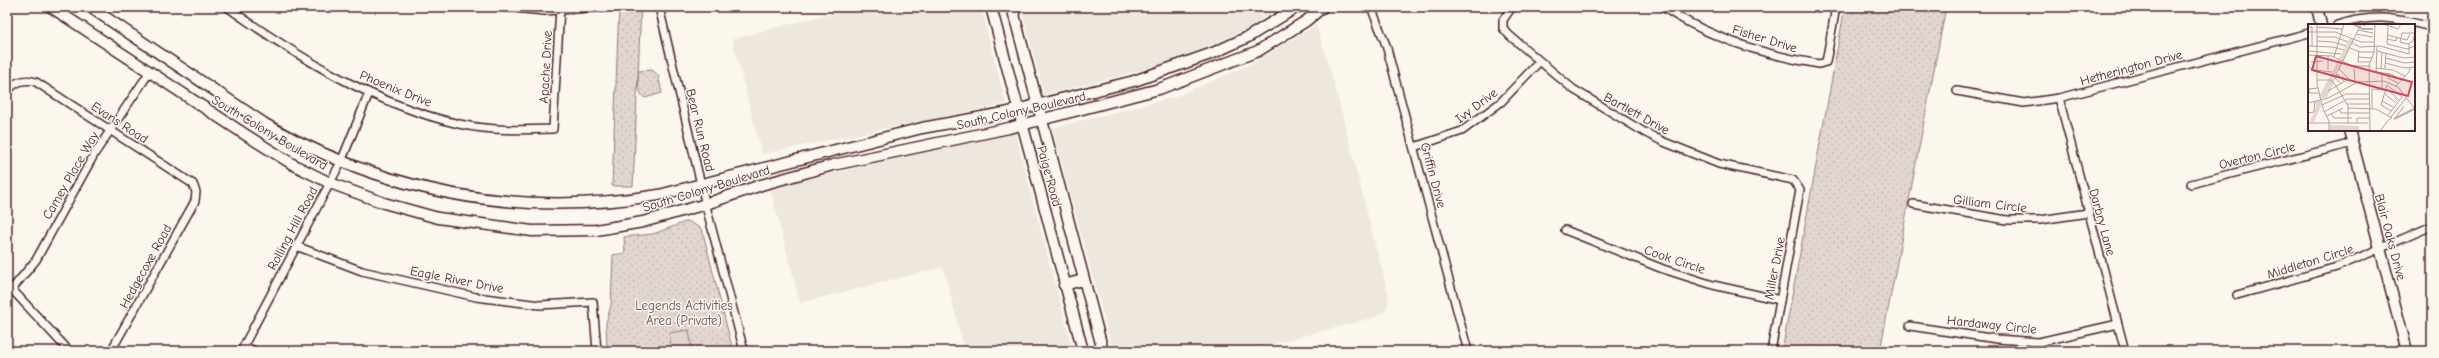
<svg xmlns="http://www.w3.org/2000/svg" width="2439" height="358" font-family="'Comic Neue',sans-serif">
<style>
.built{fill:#eee7de}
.grass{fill:url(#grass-dots);stroke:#967b7e}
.garden{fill:#e2d7d0;stroke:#967b7e}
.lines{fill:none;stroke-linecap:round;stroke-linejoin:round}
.street-casing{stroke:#4a1f2b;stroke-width:10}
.secondary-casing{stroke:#4a1f2b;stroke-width:13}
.street{stroke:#fbf7ec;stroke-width:7}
.secondary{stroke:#fbf7ec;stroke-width:10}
.labels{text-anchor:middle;stroke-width:3;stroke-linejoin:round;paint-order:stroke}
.street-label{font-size:13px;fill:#4a1f2b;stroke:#fbf7ec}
.park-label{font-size:13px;fill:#704d54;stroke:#fbf7ec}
.inset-river{fill:none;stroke:#bfadaa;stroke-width:2}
.inset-road{fill:none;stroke:#b4a19f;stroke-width:1}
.view{fill:#d1495b;fill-opacity:0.15;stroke:#d1495b;stroke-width:2}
.inset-edge{fill:none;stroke:#4a1f2b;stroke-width:2}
</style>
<defs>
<pattern id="grass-dots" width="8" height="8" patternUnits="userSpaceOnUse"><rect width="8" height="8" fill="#e2d7d0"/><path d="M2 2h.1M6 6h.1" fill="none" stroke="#c3b8b3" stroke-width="1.8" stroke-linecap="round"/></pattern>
</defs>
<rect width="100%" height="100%" fill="#fbf7ec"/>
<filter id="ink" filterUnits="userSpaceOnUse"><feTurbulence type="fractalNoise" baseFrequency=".025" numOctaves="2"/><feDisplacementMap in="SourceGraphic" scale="8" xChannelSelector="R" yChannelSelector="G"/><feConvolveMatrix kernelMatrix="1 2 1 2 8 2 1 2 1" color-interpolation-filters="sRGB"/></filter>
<g filter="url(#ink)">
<g class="built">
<polygon points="857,7 981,7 1006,104 762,154 732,39"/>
<polygon points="1021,7 1279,7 1248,29 1174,62 1044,95"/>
<polygon points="1316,25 1330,68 1389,298 1386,310 1375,317 1247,351 1113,351 1052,128 1175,97 1249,65"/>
<polygon points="1015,133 1073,351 965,351 943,267 800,303 770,188 910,155"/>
</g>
<g class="grass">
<polygon points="619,7 641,7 633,186 612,186"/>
<polygon points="1845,7 1946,7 1880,351 1782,351"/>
<path d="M652 70 658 75 662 93 645 98C637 94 638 80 639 71Z"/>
<polygon points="688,221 702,229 733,351 607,351 606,323 611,305 613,255 625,253 624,237 653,234"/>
</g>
<polygon class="garden" points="689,330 692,351 672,351 669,333"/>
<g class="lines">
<g class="street-casing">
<g id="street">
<path d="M227 7C296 56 375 105 459 124 490 131 521 130 553 129L560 7"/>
<polyline points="502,7 544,11 607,7"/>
<polyline points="659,7 707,210 744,351"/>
<polyline points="1371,7 1386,45 1468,351"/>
<polyline points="1512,7 1503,20 1503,28 1509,35 1573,89 1644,132 1664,142 1719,164 1793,180 1800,190 1771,351"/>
<path d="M1663 7C1709 38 1765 55 1819 64L1826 62 1836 7"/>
<path d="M2337 25C2376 13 2393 18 2432 27"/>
<polyline points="1957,91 2024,103 2059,98 2309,33"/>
<path d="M7 92C14 82 24 78 36 82L193 184 196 192 195 201 111 351"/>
<polyline points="2059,98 2125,351"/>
<polyline points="1414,147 1462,131 1501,102 1539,62"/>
<polyline points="2191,184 2353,143"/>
<polyline points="1913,204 2007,220 2040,220 2088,213"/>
<polyline points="1565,230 1663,269 1713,285 1780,300"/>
<polyline points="296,246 362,271 476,297 540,305 593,302 597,351"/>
<polyline points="7,284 69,351"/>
<polyline points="12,289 36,260 95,153 149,73"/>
<polyline points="2237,295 2337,267 2432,226"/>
<polyline points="1910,326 1997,339 2039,342 2118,324"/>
<polyline points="244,346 255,351"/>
<polyline points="241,351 341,162 369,93"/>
</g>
</g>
<g class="secondary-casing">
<g id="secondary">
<polyline points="51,7 246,135 294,165 330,183 384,203 438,218 532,231 596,230 643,222 706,204 761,185 833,165 1009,128 1159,89 1258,51 1306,21 1323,7"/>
<path d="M90 7 265 124C388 194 519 218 659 195L922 128 1004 113 1134 81 1213 53 1248 37 1297 7"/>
<polyline points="991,7 1083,351"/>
<polyline points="1012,7 1103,351"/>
<polyline points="2317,7 2321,25"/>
<polyline points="2349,130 2407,351"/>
<polyline points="1064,285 1083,280"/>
</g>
</g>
<use href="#street" class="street"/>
<use href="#secondary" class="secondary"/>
</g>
</g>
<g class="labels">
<g class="street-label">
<text transform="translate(1765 38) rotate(17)" y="5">Fisher Drive</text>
<text transform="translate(545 67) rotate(-87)" y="5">Apache Drive</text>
<text transform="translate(2131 67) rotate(-15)" y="5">Hetherington Drive</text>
<text transform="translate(396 88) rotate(22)" y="5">Phoenix Drive</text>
<text transform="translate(1476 105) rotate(-37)" y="5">Ivy Drive</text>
<text transform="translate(1021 110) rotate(-13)" y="5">South Colony Boulevard</text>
<text transform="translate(1637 113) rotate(29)" y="5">Bartlett Drive</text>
<text transform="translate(120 122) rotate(33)" y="5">Evans Road</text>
<text transform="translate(701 130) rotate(76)" y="5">Bear Run Road</text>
<text transform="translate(270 132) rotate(31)" y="5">South Colony Boulevard</text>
<text transform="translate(2257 155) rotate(-14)" y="5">Overton Circle</text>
<text transform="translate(70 175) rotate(-60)" y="5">Camey Place Way</text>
<text transform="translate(1434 175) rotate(75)" y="5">Griffin Drive</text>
<text transform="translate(1050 176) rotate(75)" y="5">Paige Road</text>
<text transform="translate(706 188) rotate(-17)" y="5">South Colony Boulevard</text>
<text transform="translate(1990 203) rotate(7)" y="5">Gilliam Circle</text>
<text transform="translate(2103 222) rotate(75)" y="5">Darbry Lane</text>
<text transform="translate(292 228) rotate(-62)" y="5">Rolling Hill Road</text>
<text transform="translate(2391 237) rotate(75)" y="5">Blair Oaks Drive</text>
<text transform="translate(1675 259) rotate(19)" y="5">Cook Circle</text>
<text transform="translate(2310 261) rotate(-17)" y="5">Middleton Circle</text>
<text transform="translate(145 266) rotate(-61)" y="5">Hedgecoxe Road</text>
<text transform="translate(1774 268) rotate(-79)" y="5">Miller Drive</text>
<text transform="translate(457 279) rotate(11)" y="5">Eagle River Drive</text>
<text transform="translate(1992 324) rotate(6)" y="5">Hardaway Circle</text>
</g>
<g class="park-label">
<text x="684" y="310">Legends Activities<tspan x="684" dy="15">Area (Private)</tspan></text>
</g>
</g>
<g transform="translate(2308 24)">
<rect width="107" height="107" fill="#fbf7ec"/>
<path d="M42 14 45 15 19 73 13 75 12 71ZM12 76 13 82 6 98H2L8 83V78ZM22 101 51 102V106L60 107H21Z" fill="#e2d7d0"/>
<path class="inset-river" d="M45 0 55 5H65M86 95 106 85"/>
<path class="inset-road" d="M9 0V60L15 85 21 97V107M75 0 90 5 93 0M0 3H4V22M9 3 35 5M80 3 79 20 99 25 107 22M50 6 65 9M0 8H27L53 18H66M94 9H107L105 17 100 20 92 18ZM48 10 65 13M79 11 99 16 102 10M9 13H27L40 18M79 15 88 17 89 13M9 17 25 18 38 22M44 19 52 23 72 22 101 30V20M0 22 25 23 36 26M69 23 68 48 83 50 94 56M42 24 52 28H66M0 27 33 30M51 27 50 38H62M69 27 96 34 107 33M0 31 24 32 44 42H63M26 33 36 0M50 33 64 34M77 34 97 39 107 38M3 38 15 37M77 39 97 44 107 43M46 42 47 59M0 43 7 46 24 48M68 44 85 46 97 52M73 44 74 28M77 44 78 29M20 46V32M81 49 80 54 90 59M9 56H23L28 62 40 82V99M33 60 27 54 29 50 37 58M88 62 101 48 102 44M10 64 1 65V69H11M74 65V49M20 67 41 55 31 45 53 0 57 2M77 70 88 79M74 77 85 83M0 79 20 74 50 58 76 57 90 63 107 85M39 80H61M14 81 38 70H61M40 84 68 85 84 94M64 84V65L80 66 91 76M31 85 33 89H61M16 88 39 75H61M0 89 6 88 7 77M23 90 26 94H44M80 91 94 73 79 61 73 81 83 87M19 92 35 84M88 93 96 82M0 99H60M49 99V94H61M62 107 61 41 66 29 67 0M72 107 98 74"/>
<path class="view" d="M8 32 104 58 100 72 4 46Z"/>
<rect width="107" height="107" class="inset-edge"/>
</g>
<rect width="2439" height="358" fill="none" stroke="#fbf7ec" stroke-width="24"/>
<rect x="12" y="12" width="2415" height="334" fill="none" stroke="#4a1f2b" stroke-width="1.5" filter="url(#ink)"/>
</svg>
